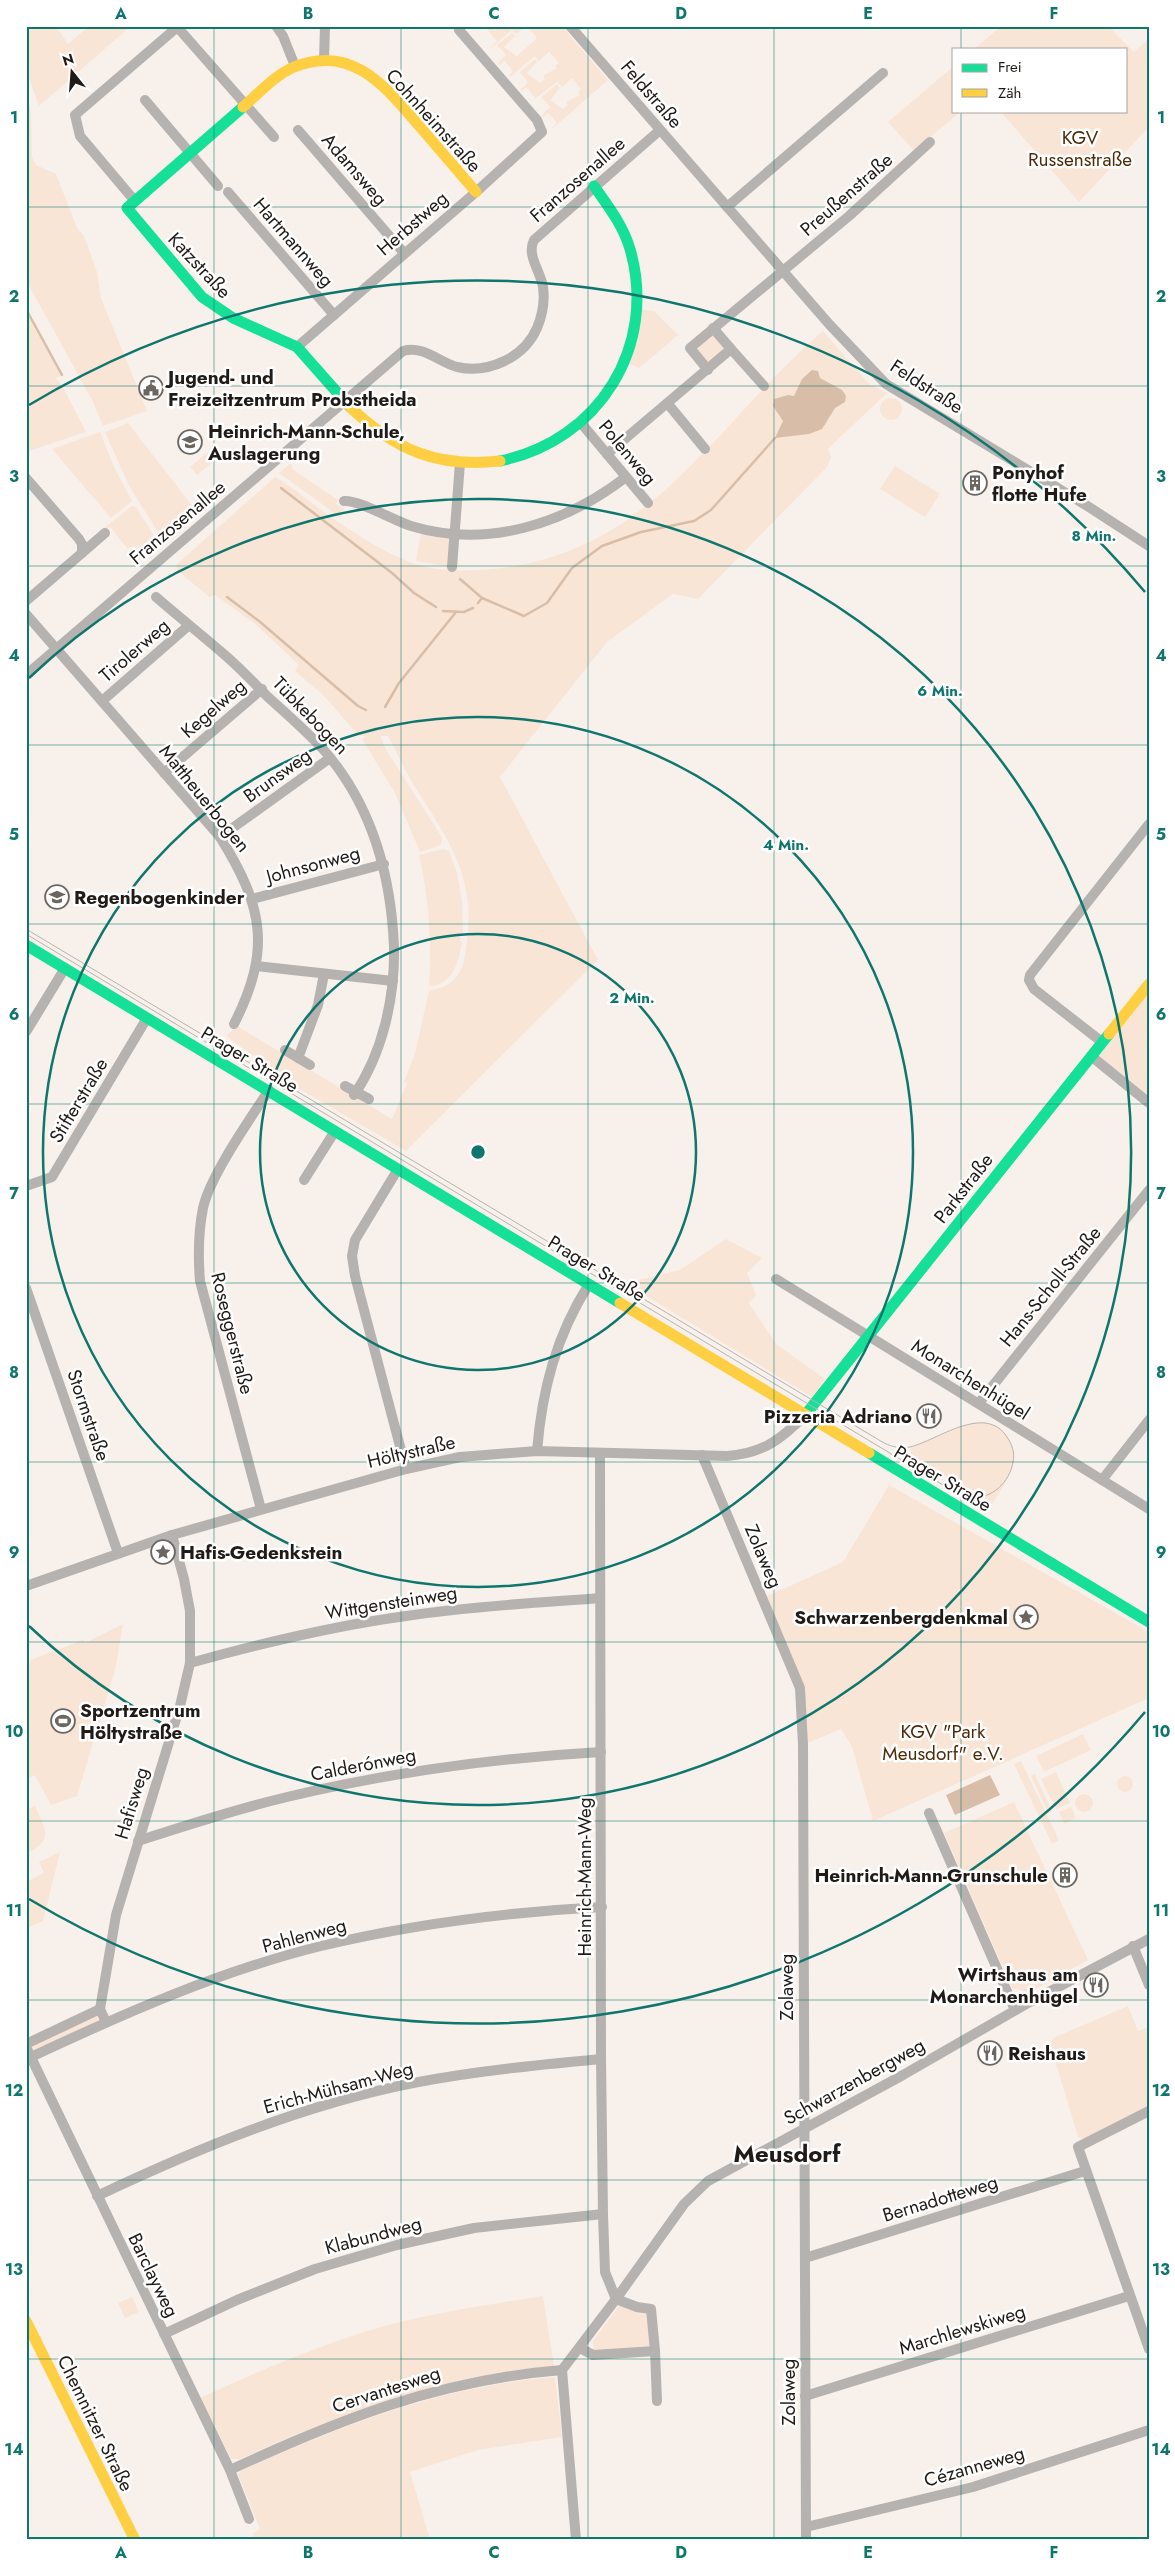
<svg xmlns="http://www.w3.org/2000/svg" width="1175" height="2566" font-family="Jost,sans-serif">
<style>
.green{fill:#f9e5d6}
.water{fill:#d8bea8}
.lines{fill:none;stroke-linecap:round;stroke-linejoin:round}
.stream{stroke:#d8bea8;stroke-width:2.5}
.street{stroke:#b5b2b0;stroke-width:10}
.fast{stroke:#16e098;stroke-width:11}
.slow{stroke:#ffcf43;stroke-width:11}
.tram{stroke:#b7b4b0;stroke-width:1}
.grid{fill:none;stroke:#0f766e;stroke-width:1;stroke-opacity:0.55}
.ring{fill:none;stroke:#0f766e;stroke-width:2.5}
.labels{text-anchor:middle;stroke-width:5;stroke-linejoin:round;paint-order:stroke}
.street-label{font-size:19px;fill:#201b17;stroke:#fff}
.park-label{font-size:19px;fill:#4f2c08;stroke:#fff}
.poi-label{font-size:19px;font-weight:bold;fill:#201b17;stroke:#fff;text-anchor:start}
.district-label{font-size:24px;font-weight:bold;fill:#201b17;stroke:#fff}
.centre{fill:#0f766e;stroke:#fff;stroke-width:2.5}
.ring-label{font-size:15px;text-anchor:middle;font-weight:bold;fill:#0f766e;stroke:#fff;stroke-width:5;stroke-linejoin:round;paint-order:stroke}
.neatline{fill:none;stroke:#0f766e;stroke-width:2}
.grid-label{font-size:16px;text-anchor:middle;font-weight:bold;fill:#0f766e}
</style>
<rect width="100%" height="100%" fill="#f8f1eb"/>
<g class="green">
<polygon points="26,26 56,26 68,44 89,26 131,26 39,106 26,70"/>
<polygon points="484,26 490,26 495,30 500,26 526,26 516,34 512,30 488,51 497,41"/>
<polygon points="527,26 562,26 608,80 553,128 552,128 557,123 548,113 544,117 542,115 550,107 541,97 557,84 560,88 550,100 563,109 568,105 566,102 580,95 578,92 581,89 572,78 562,87 557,82 531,102 535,98 526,87 522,91 521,89 528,82 520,72 535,59 537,62 527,73 540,83 545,79 543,76 557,68 555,66 559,63 549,52 539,61 535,56 510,77 509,75 513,71 504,61 500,65 498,63 506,55 497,45 512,33 515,36 504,47 517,56 537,38"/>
<polygon points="1001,26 1108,26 1134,52 1149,38 1149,127 1079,202 1000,111 1126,111 1126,49 974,49"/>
<polygon points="954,66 954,111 961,111 914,151 888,122"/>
<polygon points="26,90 31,112 32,157 36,165 56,174 77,228 84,236 97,272 101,298 147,411 103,426 93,402 26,280"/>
<polygon points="26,309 62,375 56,378 64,389 86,432 26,452"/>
<polygon points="638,309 654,311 678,335 639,368 626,362"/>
<polygon points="713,328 731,349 708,370 690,348"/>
<path d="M823 331 869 384 887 393 828 449 831 457 827 467 698 599 673 594 607 642 500 777 598 960 406 1151 298 1088 226 1036 237 1026 392 1119 407 1083 404 1082 415 1054 429 990C450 989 463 975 465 954 468 935 470 915 467 896 460 850 432 816 409 777 402 764 395 749 388 736H381L385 748 438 831 442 838 441 845 420 852 395 793 362 739 366 736H359L323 695 295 671 299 665 254 623 215 595 209 597 177 570 176 565 275 477C289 484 300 495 312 503 343 526 376 549 412 563 439 573 475 571 502 568 656 548 716 422 823 331Z"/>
<circle cx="891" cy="409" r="11"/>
<polygon points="128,423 197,512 163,540 129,486 105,432"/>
<polygon points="100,432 115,469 132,501 111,518 52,449"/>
<polygon points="208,452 215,460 197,475 190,467"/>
<polygon points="291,463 292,469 338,500 336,504 344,509 340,517 279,473"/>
<polygon points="895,466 940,494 925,517 880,489"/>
<polygon points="132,506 136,507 159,544 143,558 132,546 128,549 110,527 86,546 85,543"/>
<polygon points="422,528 454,534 452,567 416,561"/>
<path d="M443 849 449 851 457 873 462 902 463 933 461 934 460 941 462 942C459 961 453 986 429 986 432 941 429 899 419 855Z"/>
<polygon points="1149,993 1149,1097 1099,1056"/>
<polygon points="726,1239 762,1258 747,1273 756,1295 749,1303 776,1344 825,1379 812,1397 625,1283 680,1270"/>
<path d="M984 1422C994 1424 1003 1429 1009 1439 1022 1462 1003 1486 991 1506L988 1507 972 1500 971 1490 911 1456V1447L969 1424Z"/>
<polygon points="889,1485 1149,1632 1149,1698 873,1821 852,1747 841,1729 803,1745 800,1688 763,1598 843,1562"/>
<polygon points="123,1624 116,1667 77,1796 51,1805 35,1775 26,1779 26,1668 29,1666 30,1660 83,1640 85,1643"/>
<polygon points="1083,1734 1091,1750 1044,1772 1036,1756"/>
<polygon points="1021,1761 1059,1840 1052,1844 1014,1764"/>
<polygon points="1056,1772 1070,1803 1056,1809 1041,1779"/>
<polygon points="1035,1774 1052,1811 1048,1813 1031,1776"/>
<circle cx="1125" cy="1784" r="8"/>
<circle cx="1084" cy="1803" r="9"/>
<polygon points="1014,1802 1088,1960 1030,1992 1012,1988 944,1833"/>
<path d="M35 1806C46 1831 55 1839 26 1854V1810Z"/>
<polygon points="1071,1807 1076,1818 1064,1824 1059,1812"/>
<polygon points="60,1852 43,1921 26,1929 26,1882 44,1873 39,1862"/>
<polygon points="1128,2006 1138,2031 1149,2027 1149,2107 1084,2139 1078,2137 1050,2044 1053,2038"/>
<polygon points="100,2009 106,2022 31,2057 26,2044"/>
<path d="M543 2296 554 2366C441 2376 343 2413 240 2459H231L200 2398C257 2372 314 2347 374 2329 429 2313 486 2305 543 2296Z"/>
<polygon points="132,2297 139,2312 125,2318 118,2303"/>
<polygon points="619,2306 647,2312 650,2348 594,2350 593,2341"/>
<path d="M555 2377 562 2437 478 2450 410 2472 429 2536 423 2540H255L252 2534 260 2529 238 2474 242 2470C345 2424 442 2386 555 2377Z"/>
</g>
<g class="water">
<polygon points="812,370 818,371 820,378 842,390 846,396 845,402 835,408 822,429 809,434 775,438 783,421 773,406 774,399 788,395 794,396 802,379"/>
<polygon points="990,1775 1000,1795 955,1815 946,1795"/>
</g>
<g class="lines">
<g class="stream">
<polyline points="26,309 62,375"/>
<polyline points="281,488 392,573 414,593 436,607"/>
<polyline points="460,579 482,598 524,616 547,603 572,568 602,546 641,532 694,521 711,510 775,438"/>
<polyline points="227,597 259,621 358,706 366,710"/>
<polyline points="478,603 482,598"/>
<polyline points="443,611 464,612 473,608"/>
<polyline points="385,707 399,683 456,612"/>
</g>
<g class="street">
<polyline points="276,26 283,36 295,66"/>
<polyline points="570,26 829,324 886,384 1089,507 1149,546"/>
<polyline points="324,60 325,26"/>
<polyline points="145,100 218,186"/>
<polyline points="298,130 404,253"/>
<polyline points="228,192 334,315"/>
<polyline points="134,200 80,136 75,115 175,29 179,29 274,137"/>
<polyline points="727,207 883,73"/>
<polyline points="297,347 476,192 542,132 537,120 459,30"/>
<polyline points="731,349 764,386"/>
<polyline points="708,370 690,348 849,216 930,142"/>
<polyline points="668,404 705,449"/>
<polyline points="581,423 648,503"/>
<polyline points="607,454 731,349 713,328"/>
<polyline points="26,478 79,539 82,544 82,553 26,601"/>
<path d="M344 501C360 500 392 520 411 526 487 549 565 524 626 477"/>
<polyline points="82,553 105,533"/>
<polyline points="452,567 460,463"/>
<path d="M156 597C179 617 203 636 226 656 241 669 255 684 269 698 287 714 305 730 322 748 371 803 391 874 394 947 395 997 383 1053 354 1095"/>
<path d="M26 614 220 837C263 906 272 949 234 1024"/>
<path d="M26 675 403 351C423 345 439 362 457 367 488 374 524 358 537 328 542 316 545 301 543 287 541 272 526 255 534 240L660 130"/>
<polyline points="102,701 188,626"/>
<polyline points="164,773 262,689"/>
<polyline points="220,837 330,758"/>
<polyline points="252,899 384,864"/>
<polyline points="256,966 393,981"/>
<polyline points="26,1032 65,968"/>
<polyline points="1102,1042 1034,989 1029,980 1030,975 1149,824"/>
<polyline points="285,1050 310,1065"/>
<polyline points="1091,1056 1149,1103"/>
<polyline points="298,1058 318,1005 324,974"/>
<polyline points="345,1086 369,1099"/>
<polyline points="398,1169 355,1240 352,1256 355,1276 406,1469"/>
<polyline points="304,1180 335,1131"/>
<polyline points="26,1186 52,1177 147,1018"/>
<polyline points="776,1279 1149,1509"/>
<polyline points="26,1288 118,1553"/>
<polyline points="979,1403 1149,1190"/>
<path d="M537 1451C542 1390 556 1336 589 1284"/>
<polyline points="600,1453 601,2059 603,2214 605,2272 616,2299"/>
<polyline points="702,1455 800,1688 803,1745 806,2540"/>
<polyline points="1102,1480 1149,1420"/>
<path d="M261 1509 200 1281C198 1256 198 1233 203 1208 210 1176 250 1119 269 1090"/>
<path d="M26 1586 172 1535 406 1469 460 1457 537 1451 727 1456C763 1453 781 1440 806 1414"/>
<path d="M190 1663C262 1643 333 1626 406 1616 471 1606 536 1603 600 1598"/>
<polyline points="929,1813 1015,2010"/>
<path d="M138 1841C187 1825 237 1809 287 1797 391 1772 495 1758 601 1752"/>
<polyline points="1133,1946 1149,1985"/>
<polyline points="106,2022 100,2009 116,1915 180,1706 190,1663 190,1611 184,1579 172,1535"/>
<polyline points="26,2044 100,2009"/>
<polyline points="26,2047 230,2470 249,2519"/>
<path d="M31 2057C125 2013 220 1971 321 1946 413 1924 507 1912 602 1907"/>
<polyline points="1149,2111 1078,2147 1149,2349"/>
<path d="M97 2196C199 2148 302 2105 413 2083 475 2071 538 2065 601 2059"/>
<polyline points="805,2258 1085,2171"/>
<polyline points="164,2334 237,2300 315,2269 397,2245 474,2228 603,2214"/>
<polyline points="580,2348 593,2355 655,2351 651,2309 637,2307 616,2299"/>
<polyline points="655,2351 657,2401"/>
<polyline points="805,2396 1129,2296"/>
<path d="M230 2470C340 2419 439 2380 562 2370"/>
<polyline points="806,2527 973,2487 1149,2430"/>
<polyline points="576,2540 562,2370 616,2299 684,2204 708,2181 903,2075 1028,2003 1149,1939"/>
</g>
<g class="fast">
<polyline points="243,107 127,208 202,297 233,318 297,347 350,407"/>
<path d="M500 461C599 441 658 346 630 249 623 225 608 206 594 186"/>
<polyline points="26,945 620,1303"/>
<polyline points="806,1414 1109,1034"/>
<polyline points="869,1453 1149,1622"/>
</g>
<g class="slow">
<path d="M243 107C259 93 275 75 294 67 354 43 387 89 421 128 439 149 458 171 476 192"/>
<path d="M350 407C395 450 437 468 500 461"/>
<polyline points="1109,1034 1149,984"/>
<polyline points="620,1303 869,1453"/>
<polyline points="26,2321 135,2540"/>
</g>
<path class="tram" d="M26 929 884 1443C893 1447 901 1449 910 1447 938 1440 985 1403 1007 1437 1012 1444 1015 1453 1013 1462 1010 1482 991 1500 971 1497 961 1496 952 1490 943 1485L26 934"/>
</g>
<path class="grid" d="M214 26V2540M401 26V2540M588 26V2540M774 26V2540M961 26V49M961 111V2540M26 207H1149M26 386H1149M26 566H1149M26 745H1149M26 924H1149M26 1104H1149M26 1283H1149M26 1462H1149M26 1642H1149M26 1821H1149M26 2000H1149M26 2180H1149M26 2359H1149"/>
<g class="ring">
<circle cx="478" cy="1152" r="218"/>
<circle cx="478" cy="1152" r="435"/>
<path d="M29 678A653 653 0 1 1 29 1626"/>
<path d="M1145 1712A871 871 0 0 1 29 1899M29 405A871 871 0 0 1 1145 592"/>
</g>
<defs>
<g id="civic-ring" transform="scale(1.25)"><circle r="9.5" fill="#fff" stroke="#6c6661" stroke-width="1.5"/><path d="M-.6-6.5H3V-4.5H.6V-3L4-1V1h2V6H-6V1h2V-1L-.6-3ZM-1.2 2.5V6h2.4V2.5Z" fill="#6c6661"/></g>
<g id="school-ring" transform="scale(1.25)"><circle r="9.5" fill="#fff" stroke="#6c6661" stroke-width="1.5"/><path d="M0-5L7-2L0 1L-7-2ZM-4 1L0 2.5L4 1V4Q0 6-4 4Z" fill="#6c6661"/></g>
<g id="building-ring" transform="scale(1.25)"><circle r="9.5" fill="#fff" stroke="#6c6661" stroke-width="1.5"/><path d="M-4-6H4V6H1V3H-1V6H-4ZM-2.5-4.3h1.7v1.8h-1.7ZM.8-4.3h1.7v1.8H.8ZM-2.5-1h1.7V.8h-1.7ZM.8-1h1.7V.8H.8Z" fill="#6c6661"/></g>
<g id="restaurant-ring" transform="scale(1.25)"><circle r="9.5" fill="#fff" stroke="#6c6661" stroke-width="1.5"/><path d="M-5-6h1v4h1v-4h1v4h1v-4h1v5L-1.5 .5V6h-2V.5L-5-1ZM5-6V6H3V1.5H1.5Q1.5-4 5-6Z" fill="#6c6661"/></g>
<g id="sight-ring" transform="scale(1.25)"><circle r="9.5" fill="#fff" stroke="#6c6661" stroke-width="1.5"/><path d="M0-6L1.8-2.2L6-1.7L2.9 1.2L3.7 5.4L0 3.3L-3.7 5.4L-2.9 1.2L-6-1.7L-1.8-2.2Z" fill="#6c6661"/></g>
<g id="stadium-ring" transform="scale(1.25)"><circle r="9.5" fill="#fff" stroke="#6c6661" stroke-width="1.5"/><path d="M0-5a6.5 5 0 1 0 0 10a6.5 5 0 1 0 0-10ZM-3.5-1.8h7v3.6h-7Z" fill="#6c6661"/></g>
</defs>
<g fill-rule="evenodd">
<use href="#civic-ring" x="151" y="388"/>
<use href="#school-ring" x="190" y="442"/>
<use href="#building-ring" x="975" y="483"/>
<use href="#school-ring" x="57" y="897"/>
<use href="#restaurant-ring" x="929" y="1416"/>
<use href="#sight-ring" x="163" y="1552"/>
<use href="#sight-ring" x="1026" y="1617"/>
<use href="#stadium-ring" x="63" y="1721"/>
<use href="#building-ring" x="1065" y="1875"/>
<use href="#restaurant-ring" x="1096" y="1985"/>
<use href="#restaurant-ring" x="990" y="2053"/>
</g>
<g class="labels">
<g class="street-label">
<text transform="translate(652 94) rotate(49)" y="7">Feldstraße</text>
<text transform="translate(434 120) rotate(48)" y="7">Cohnheimstraße</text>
<text transform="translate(355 169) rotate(49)" y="7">Adamsweg</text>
<text transform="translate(577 179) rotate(-41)" y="7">Franzosenallee</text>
<text transform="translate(846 194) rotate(-41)" y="7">Preußenstraße</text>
<text transform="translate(412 223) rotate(-41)" y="7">Herbstweg</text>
<text transform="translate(294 242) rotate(49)" y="7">Hartmannweg</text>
<text transform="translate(200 265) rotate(47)" y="7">Katzstraße</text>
<text transform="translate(927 386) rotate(33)" y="7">Feldstraße</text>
<text transform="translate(628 452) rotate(50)" y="7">Polenweg</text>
<text transform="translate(177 522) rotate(-40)" y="7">Franzosenallee</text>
<text transform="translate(134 650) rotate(-41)" y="7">Tirolerweg</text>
<text transform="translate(213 708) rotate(-41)" y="7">Kegelweg</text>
<text transform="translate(311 715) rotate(46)" y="7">Tübkebogen</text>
<text transform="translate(277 775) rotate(-36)" y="7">Brunsweg</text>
<text transform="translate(205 798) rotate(51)" y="7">Mattheuerbogen</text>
<text transform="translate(313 864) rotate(-15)" y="7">Johnsonweg</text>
<text transform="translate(250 1059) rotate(31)" y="7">Prager Straße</text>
<text transform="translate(78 1100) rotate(-59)" y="7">Stifterstraße</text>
<text transform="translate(963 1188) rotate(-52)" y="7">Parkstraße</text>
<text transform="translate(597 1268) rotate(31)" y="7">Prager Straße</text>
<text transform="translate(1050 1286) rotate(-51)" y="7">Hans-Scholl-Straße</text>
<text transform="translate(233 1333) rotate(76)" y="7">Roseggerstraße</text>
<text transform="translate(971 1379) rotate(32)" y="7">Monarchenhügel</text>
<text transform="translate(89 1415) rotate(71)" y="7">Stormstraße</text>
<text transform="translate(411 1451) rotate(-13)" y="7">Höltystraße</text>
<text transform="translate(943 1478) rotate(31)" y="7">Prager Straße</text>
<text transform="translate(764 1556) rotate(67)" y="7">Zolaweg</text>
<text transform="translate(391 1602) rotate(-9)" y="7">Wittgensteinweg</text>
<text transform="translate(363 1764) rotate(-11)" y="7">Calderónweg</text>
<text transform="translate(131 1803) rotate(-73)" y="7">Hafisweg</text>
<text transform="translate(584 1877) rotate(-90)" y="7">Heinrich-Mann-Weg</text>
<text transform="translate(304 1935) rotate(-15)" y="7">Pahlenweg</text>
<text transform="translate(786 1987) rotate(-90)" y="7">Zolaweg</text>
<text transform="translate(854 2081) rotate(-29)" y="7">Schwarzenbergweg</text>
<text transform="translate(338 2087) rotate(-15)" y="7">Erich-Mühsam-Weg</text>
<text transform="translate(940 2198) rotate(-17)" y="7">Bernadotteweg</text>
<text transform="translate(373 2235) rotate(-15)" y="7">Klabundweg</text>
<text transform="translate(154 2275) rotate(64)" y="7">Barclayweg</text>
<text transform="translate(962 2329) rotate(-17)" y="7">Marchlewskiweg</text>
<text transform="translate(386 2389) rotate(-18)" y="7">Cervantesweg</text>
<text transform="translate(788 2392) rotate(-90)" y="7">Zolaweg</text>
<text transform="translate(96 2423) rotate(64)" y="7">Chemnitzer Straße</text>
<text transform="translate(974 2466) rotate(-16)" y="7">Cézanneweg</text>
</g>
<g class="park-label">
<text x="1080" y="144">KGV<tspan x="1080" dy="22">Russenstraße</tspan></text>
<text x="943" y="1738">KGV "Park<tspan x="943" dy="22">Meusdorf" e.V.</tspan></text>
</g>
<g class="poi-label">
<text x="168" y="384">Jugend- und<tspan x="168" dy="22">Freizeitzentrum Probstheida</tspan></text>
<text x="208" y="438">Heinrich-Mann-Schule,<tspan x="208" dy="22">Auslagerung</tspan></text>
<text x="992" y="479">Ponyhof<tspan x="992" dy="22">flotte Hufe</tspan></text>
<text x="74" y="904">Regenbogenkinder</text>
<text x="912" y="1423" text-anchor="end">Pizzeria Adriano</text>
<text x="180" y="1559">Hafis-Gedenkstein</text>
<text x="1008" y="1624" text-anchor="end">Schwarzenbergdenkmal</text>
<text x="80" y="1717">Sportzentrum<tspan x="80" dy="22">Höltystraße</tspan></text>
<text x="1048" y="1882" text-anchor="end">Heinrich-Mann-Grunschule</text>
<text x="1078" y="1981" text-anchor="end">Wirtshaus am<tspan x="1078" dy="22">Monarchenhügel</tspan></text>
<text x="1008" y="2060">Reishaus</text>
</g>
<g class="district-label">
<text x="787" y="2162">Meusdorf</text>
</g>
</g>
<circle cx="478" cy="1152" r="8" class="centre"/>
<g class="ring-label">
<text x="1094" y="541">8 Min.</text>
<text x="940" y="696">6 Min.</text>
<text x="786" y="850">4 Min.</text>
<text x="632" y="1003">2 Min.</text>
</g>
<rect width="1175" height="2566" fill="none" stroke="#ffffff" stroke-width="55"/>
<rect x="952" y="48" width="175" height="65" fill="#ffffff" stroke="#a6a4a2"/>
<rect x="962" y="64" width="25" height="8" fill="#16e098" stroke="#a6a4a2"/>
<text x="998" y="72" font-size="15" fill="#201b17">Frei</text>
<rect x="962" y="89" width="25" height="8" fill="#ffcf43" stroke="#a6a4a2"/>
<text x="998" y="98" font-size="15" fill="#201b17">Zäh</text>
<g transform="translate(72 72) rotate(343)" stroke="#ffffff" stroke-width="4" paint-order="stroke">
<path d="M0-4L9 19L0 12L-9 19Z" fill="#201b17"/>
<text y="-8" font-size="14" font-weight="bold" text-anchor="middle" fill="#201b17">N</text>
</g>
<rect x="28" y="28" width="1120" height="2510" class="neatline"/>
<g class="grid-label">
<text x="121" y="19">A</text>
<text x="308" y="19">B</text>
<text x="494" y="19">C</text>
<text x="681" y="19">D</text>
<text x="868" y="19">E</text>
<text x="1054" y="19">F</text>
<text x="14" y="123">1</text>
<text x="1161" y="123">1</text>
<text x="14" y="302">2</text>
<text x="1161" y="302">2</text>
<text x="14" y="482">3</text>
<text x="1161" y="482">3</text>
<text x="14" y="661">4</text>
<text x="1161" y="661">4</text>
<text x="14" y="840">5</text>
<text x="1161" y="840">5</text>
<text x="14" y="1020">6</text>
<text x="1161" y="1020">6</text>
<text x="14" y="1199">7</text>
<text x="1161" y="1199">7</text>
<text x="14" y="1378">8</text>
<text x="1161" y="1378">8</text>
<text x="14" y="1558">9</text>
<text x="1161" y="1558">9</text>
<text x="14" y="1737">10</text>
<text x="1161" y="1737">10</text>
<text x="14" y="1916">11</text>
<text x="1161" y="1916">11</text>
<text x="14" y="2096">12</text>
<text x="1161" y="2096">12</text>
<text x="14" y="2275">13</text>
<text x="1161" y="2275">13</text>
<text x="14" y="2455">14</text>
<text x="1161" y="2455">14</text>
<text x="121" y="2558">A</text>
<text x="308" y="2558">B</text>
<text x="494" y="2558">C</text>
<text x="681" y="2558">D</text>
<text x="868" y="2558">E</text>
<text x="1054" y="2558">F</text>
</g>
</svg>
